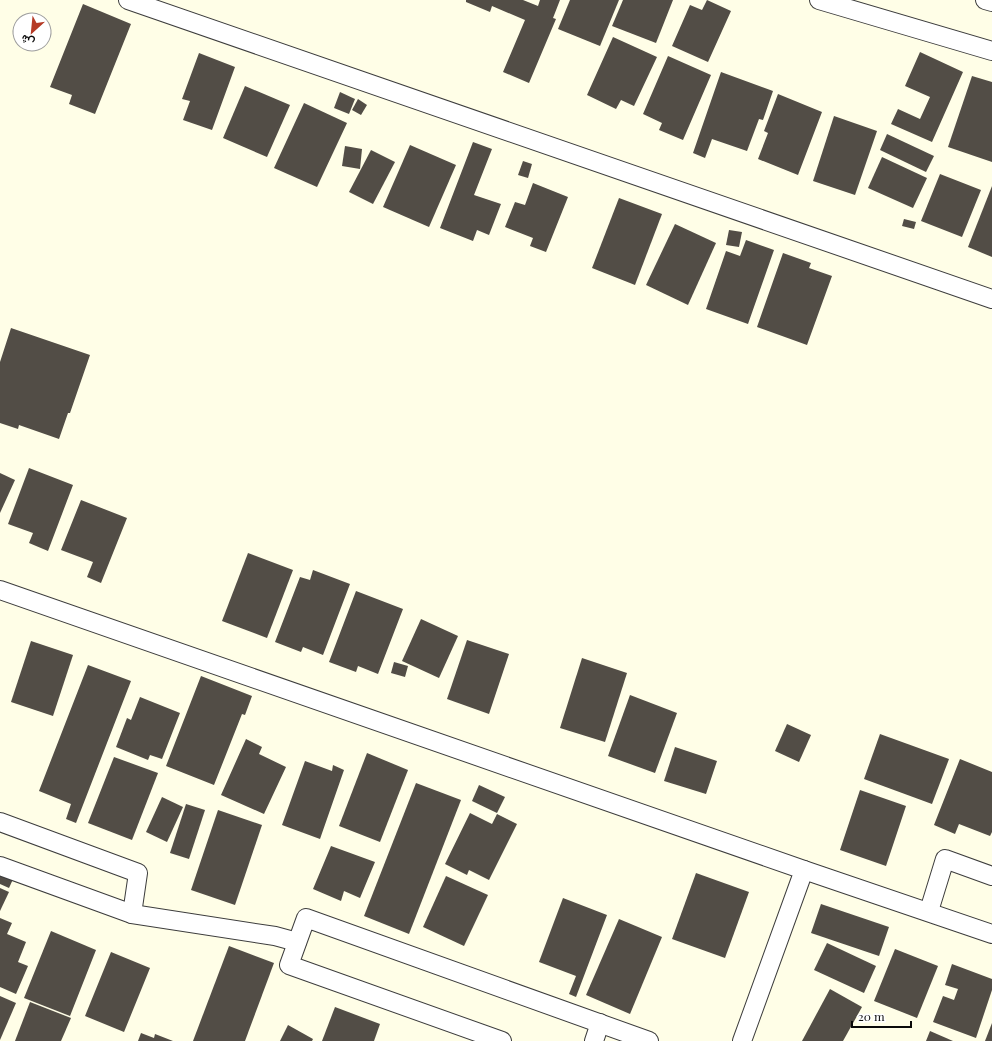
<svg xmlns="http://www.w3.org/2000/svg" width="992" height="1041" font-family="'Playfair Display',Vazirmatn,serif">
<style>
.building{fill:#524d46}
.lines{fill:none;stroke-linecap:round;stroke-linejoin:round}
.minor-casing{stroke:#3d3d3d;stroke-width:20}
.minor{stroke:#fff;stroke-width:18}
</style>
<rect width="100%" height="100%" fill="#fffee7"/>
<g class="building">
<polygon points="466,0 523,0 538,6 540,0 560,0 553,18 556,19 529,83 503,72 525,20 492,6 490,12 466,2"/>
<polygon points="570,0 619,0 600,46 558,29"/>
<polygon points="623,0 673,0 656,43 612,26"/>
<polygon points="707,0 731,11 708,62 672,46 690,5 702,10"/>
<polygon points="83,4 131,24 95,114 69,104 72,95 50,87"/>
<polygon points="613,37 657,57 634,106 621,100 616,109 587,95"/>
<polygon points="920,52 963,72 932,142 891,124 898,109 920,119 930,97 905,86"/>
<polygon points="199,53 235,67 212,130 183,120 190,101 182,99"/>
<polygon points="668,56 711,75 683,140 659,130 662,123 643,114"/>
<polygon points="721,72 773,91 763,120 759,119 747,151 712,139 705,158 693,153"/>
<polygon points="972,76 992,82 992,162 948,147"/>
<polygon points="245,86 290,105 267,157 223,138"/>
<polygon points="340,92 355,99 349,114 334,108"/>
<polygon points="778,94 822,112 798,175 758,159 768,133 764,131"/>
<polygon points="358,99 367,105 361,115 352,110"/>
<polygon points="304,103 347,123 317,187 274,168"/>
<polygon points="834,116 877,131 855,195 813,181"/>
<polygon points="887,134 934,156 926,172 880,150"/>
<polygon points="473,142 492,149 474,195 501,204 489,235 477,230 473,241 440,228"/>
<polygon points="410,145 456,165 429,227 383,207"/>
<polygon points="345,146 362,149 360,169 342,166"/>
<polygon points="371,150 395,162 373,204 349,192"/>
<polygon points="882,157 927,178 913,208 868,188"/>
<polygon points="523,161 532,164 528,178 518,175"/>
<polygon points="940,174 981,190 962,237 921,221"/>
<polygon points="533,183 568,197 546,252 530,246 533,238 505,227 515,202 525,205"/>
<polygon points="992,186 992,257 968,247"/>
<polygon points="619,198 662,214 635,285 592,268"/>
<polygon points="904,219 916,222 914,229 902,226"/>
<polygon points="675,224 716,243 688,305 646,285"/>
<polygon points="729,230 742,232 739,247 726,245"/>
<polygon points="746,240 774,250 748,324 706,309 726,251 740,256"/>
<polygon points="783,253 811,263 809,268 832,276 807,345 757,327"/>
<polygon points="11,328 90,355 70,413 68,413 59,439 19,425 18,429 0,423 0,362"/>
<polygon points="29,468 73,485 48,551 29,543 33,533 8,524"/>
<polygon points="0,473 15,480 0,513"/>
<polygon points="81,500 127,518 101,583 87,577 93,562 61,550"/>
<polygon points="248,553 293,570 267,638 222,621"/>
<polygon points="313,570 350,584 323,655 303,647 301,652 275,642 300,577 310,580"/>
<polygon points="356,591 403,609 378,674 358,666 356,672 329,662"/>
<polygon points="421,619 458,636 439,678 402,661"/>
<polygon points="467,640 509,654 489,714 447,699"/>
<polygon points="31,641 73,655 53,716 11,702"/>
<polygon points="582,658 627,673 605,742 560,728"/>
<polygon points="394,662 408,666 405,677 391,673"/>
<polygon points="88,665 131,681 76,823 66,819 71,804 39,791"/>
<polygon points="201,676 252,696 245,715 242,714 214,785 166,766"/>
<polygon points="630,695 677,713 655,773 608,756"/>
<polygon points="140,697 180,713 162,759 150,755 148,760 116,747 127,718 131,720"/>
<polygon points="787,724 811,735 799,762 775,751"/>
<polygon points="880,734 949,759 932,804 864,779"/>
<polygon points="246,739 262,747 259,754 286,767 264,814 221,795"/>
<polygon points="675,747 717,761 706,794 664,781"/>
<polygon points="367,753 408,770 380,842 339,826"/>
<polygon points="114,757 158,773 132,840 88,823"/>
<polygon points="960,759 992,772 992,832 990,836 959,824 955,834 934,825"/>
<polygon points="305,761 332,771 333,765 344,770 320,839 282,825"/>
<polygon points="416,783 461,800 409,934 364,916"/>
<polygon points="479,785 505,797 497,813 472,801"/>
<polygon points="860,790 906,806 886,866 840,850"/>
<polygon points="162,797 183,807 167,842 146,832"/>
<polygon points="186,804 205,810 189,859 170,853"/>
<polygon points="218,810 262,825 235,905 191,890"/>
<polygon points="470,813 492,824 497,814 517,824 489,880 469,870 467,875 445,864"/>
<polygon points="331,846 375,862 360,898 344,891 341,901 313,889"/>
<polygon points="0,870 14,877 9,888 0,884"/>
<polygon points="696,873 749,892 725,958 672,939"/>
<polygon points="446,876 488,895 464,946 423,927"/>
<polygon points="0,888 9,892 0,911"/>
<polygon points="563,898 607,915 576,997 569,994 576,976 539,962"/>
<polygon points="821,904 889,927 879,956 811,933"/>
<polygon points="0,918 12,923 7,934 26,942 18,962 28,966 16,994 0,987"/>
<polygon points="619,919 662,937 630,1014 586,995"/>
<polygon points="51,931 96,950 70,1016 24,998"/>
<polygon points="827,943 876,966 864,993 814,970"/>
<polygon points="229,946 274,963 245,1041 193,1041"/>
<polygon points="895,949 938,966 917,1018 874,1001"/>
<polygon points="111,952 150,968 124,1032 85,1016"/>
<polygon points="952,964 992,979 992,990 976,1038 933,1022 943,996 954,1000 958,989 945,985"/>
<polygon points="830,989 862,1007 843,1041 802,1041"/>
<polygon points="0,996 16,1003 0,1040"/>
<polygon points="30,1002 71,1018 61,1041 15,1041"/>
<polygon points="335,1007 380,1024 374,1041 322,1041"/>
<polygon points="992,1023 992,1041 985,1041"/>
<polygon points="288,1025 313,1039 312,1041 280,1041"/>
<polygon points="930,1031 953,1041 926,1041"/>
<polygon points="141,1033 154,1038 155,1034 173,1041 138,1041"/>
</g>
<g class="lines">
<g class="minor-casing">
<g id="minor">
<polyline points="128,0 992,299"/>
<polyline points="819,0 992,51"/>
<polyline points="985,0 992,2"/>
<polyline points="0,590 804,870 742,1041"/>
<polyline points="0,822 138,873 132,914 0,866"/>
<polyline points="804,870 992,934"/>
<polyline points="929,911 945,859 992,876"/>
<polyline points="132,914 275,936 297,942"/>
<polyline points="502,1041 289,965 306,918 649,1041"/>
<polyline points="594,1041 600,1023"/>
</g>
</g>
<use href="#minor" class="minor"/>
</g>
<g transform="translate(32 32) rotate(207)"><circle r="19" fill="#ffffff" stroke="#9d9d9d"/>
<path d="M0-3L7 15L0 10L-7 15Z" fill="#b53a26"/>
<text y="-6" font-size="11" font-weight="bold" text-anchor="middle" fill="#0a0a0a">ش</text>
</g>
<path d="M852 1021v6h59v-6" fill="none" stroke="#0a0a0a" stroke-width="2"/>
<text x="858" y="1021" font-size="12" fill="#0a0a0a" stroke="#ffffff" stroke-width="3" paint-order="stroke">20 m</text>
</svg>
